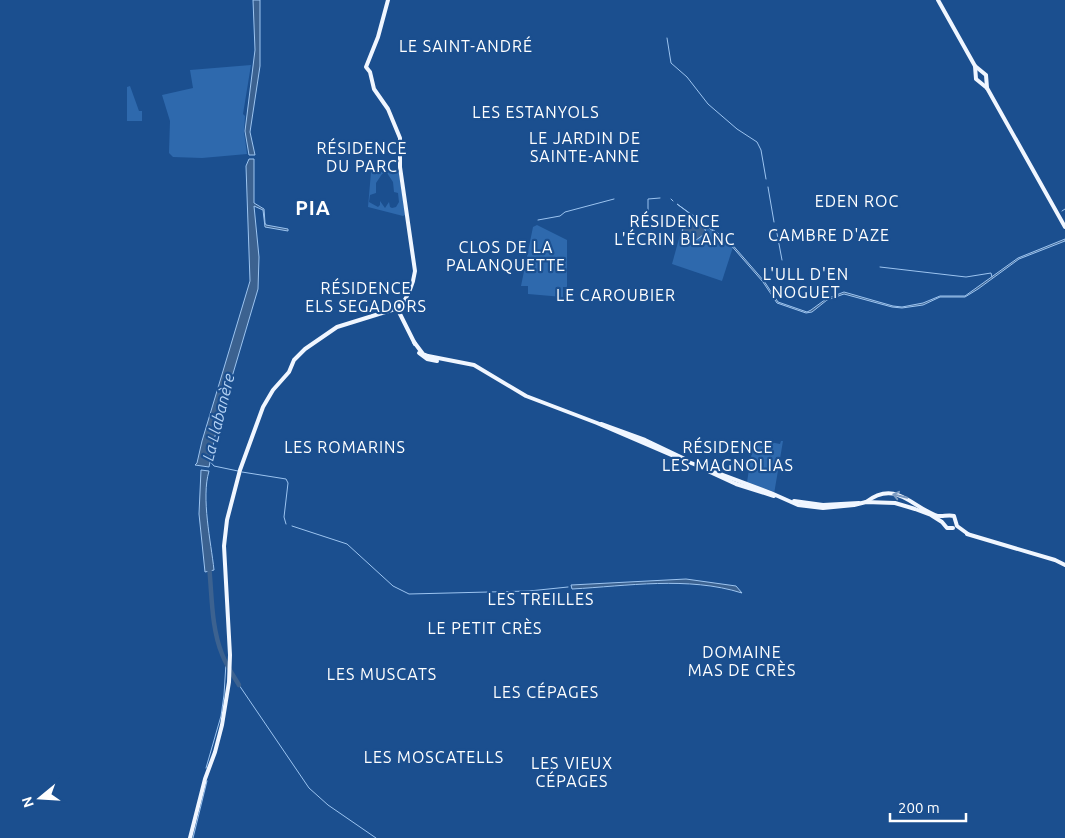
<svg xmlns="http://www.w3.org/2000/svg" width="1065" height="838" font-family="Ubuntu,sans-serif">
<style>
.green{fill:#2e69ad;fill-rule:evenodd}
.water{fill:#3c6290;stroke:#9cc4f0}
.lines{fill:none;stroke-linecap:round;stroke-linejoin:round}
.stream{stroke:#9cc4f0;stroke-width:1}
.river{stroke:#3c6290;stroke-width:4.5}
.major{stroke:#f0f6ff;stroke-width:4}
.oneway{stroke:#7b9ac1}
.labels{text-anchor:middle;stroke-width:4.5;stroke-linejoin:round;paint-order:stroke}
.neighbourhood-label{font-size:16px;letter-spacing:1px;fill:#fff;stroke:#1b4f8f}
.water-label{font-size:16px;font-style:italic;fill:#b5d3f5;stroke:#1b4f8f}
.district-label{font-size:20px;font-weight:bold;letter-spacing:1px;fill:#fff;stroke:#1b4f8f}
</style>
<rect width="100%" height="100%" fill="#1b4f8f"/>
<g class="green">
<polygon points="251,65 243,114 245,116 244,132 247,154 202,158 173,157 169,153 170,121 162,95 193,88 190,70"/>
<polygon points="130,86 139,111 142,111 142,121 127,121 127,87"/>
<path d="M371 172H399L405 215 403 216 368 207ZM387 173 393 182 394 192 398 193 399 202 396 207 392 208 390 207 389 202 385 208 380 201V205L378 207 369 202 370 195 376 193V183L382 174Z"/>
<polygon points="689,214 733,247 722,281 672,264 685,217"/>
<polygon points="537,225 567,240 567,287 563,287 563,297 528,294 528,286 521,286 533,227"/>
<polygon points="781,441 783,441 774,494 774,492 747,482 753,445 769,447 770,442 780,444"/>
</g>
<g class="water">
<polygon points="253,0 260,0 260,66 250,132 255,155 249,155 245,131 255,50"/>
<polygon points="249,159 254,159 254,203 264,209 265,223 266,225 288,229 288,231 265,227 263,210 254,206 259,257 258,289 216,431 209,467 195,465 197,463 202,441 250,281 246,166"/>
<polygon points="677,204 730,242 764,281 778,302 807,312 811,310 826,299 844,292 893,306 902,307 923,303 940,296 965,296 1018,258 1065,239 1065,241 1019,259 978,289 965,297 940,297 923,305 902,308 892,307 844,294 827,300 812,312 806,313 777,303 763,282 729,243"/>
<polygon points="690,220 705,229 706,233 696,240 681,239 683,228"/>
<path d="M201 470 209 471C201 498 211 542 214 570L205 572 199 514Z"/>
<path d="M686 579 736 586 742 593C688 576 627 586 572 589L571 585Z"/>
</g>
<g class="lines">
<g class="stream">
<polyline points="667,38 671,63 687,77 708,104 737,129 757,142 761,150 766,179"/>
<polyline points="768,187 774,222"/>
<polyline points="671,199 673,201"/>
<polyline points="1062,211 1065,209"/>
<polyline points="648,213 648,199 660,198"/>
<polyline points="538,220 560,216 565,212 614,199"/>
<polyline points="776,228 782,260"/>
<polyline points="880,267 966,277 991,273 992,277"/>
<polyline points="209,460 214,466 238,471"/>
<polyline points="242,472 286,479 288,483 284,517 286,524"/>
<polyline points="292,526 347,544 393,586 409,594 529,591 568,587"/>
<polyline points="239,685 309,788 328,805 376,838"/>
<polyline points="206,768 221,716 224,695 226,663"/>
<polyline points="193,838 207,781"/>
</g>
<path class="river" d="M209 565C212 594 211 627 222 654 226 665 233 675 239 685"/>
<g class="major">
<path d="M388 0 378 37 366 67 370 72 374 89 388 109 400 138V167L415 271C413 286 408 295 400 308"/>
<polyline points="938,0 975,66 976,79 987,88 1065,227"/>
<polyline points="975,66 986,75 987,88"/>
<polyline points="399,305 400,309 396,310 395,306 402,303"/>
<polyline points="398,310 415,344"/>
<polyline points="414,342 423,354 428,356 474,365 526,396 597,423 683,460 771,493 798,505 823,508 854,505 866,502 895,503 915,509 931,515 942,522 947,528 953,528"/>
<polyline points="419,353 427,359 437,361"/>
<polyline points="601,424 645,440 687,460"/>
<polyline points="710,472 736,484 774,496"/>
<polyline points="794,501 823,505 859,503"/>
<path d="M866 502C895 480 910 505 935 515 941 518 947 514 954 516L957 526 968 534"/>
<polyline points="967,534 1055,560 1065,565"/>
<polyline points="190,838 205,779 215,752 222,725 229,682 230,655 224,546 227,520 240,470 263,407 273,390 289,372 294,360 305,349 337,327 395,309"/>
</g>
</g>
<defs><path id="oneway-shaft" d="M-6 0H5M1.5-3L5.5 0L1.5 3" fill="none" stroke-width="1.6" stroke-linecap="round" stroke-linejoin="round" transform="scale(1.25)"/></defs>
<use class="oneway" href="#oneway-shaft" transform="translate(900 496) rotate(-166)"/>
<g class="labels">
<g class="neighbourhood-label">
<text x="466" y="52">LE SAINT-ANDRÉ</text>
<text x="536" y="118">LES ESTANYOLS</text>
<text x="585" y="144">LE JARDIN DE<tspan x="585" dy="18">SAINTE-ANNE</tspan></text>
<text x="362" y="154">RÉSIDENCE<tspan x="362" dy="18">DU PARC</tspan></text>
<text x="857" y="207">EDEN ROC</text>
<text x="675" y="227">RÉSIDENCE<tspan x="675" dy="18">L'ÉCRIN BLANC</tspan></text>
<text x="829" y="241">CAMBRE D'AZE</text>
<text x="506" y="253">CLOS DE LA<tspan x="506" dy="18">PALANQUETTE</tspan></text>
<text x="806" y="280">L'ULL D'EN<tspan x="806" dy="18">NOGUET</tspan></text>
<text x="366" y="294">RÉSIDENCE<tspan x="366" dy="18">ELS SEGADORS</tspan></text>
<text x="616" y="301">LE CAROUBIER</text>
<text x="345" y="453">LES ROMARINS</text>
<text x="728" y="453">RÉSIDENCE<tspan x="728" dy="18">LES MAGNOLIAS</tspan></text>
<text x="541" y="605">LES TREILLES</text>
<text x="485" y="634">LE PETIT CRÈS</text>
<text x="742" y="658">DOMAINE<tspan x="742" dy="18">MAS DE CRÈS</tspan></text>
<text x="382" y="680">LES MUSCATS</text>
<text x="546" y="698">LES CÉPAGES</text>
<text x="434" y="763">LES MOSCATELLS</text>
<text x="572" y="769">LES VIEUX<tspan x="572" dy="18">CÉPAGES</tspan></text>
</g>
<g class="water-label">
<text transform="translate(218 417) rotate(-76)" y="6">La Llabanère</text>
</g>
<g class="district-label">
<text x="313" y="215">PIA</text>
</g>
</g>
<g transform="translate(40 798) rotate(252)" stroke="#1b4f8f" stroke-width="4" paint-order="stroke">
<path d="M0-4L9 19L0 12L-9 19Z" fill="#ffffff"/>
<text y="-8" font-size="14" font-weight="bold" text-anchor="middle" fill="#ffffff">N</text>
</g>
<path d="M890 813v8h76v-8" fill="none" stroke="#ffffff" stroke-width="2.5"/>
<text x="898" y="813" font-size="15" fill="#ffffff" stroke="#1b4f8f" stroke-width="4" paint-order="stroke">200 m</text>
</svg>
